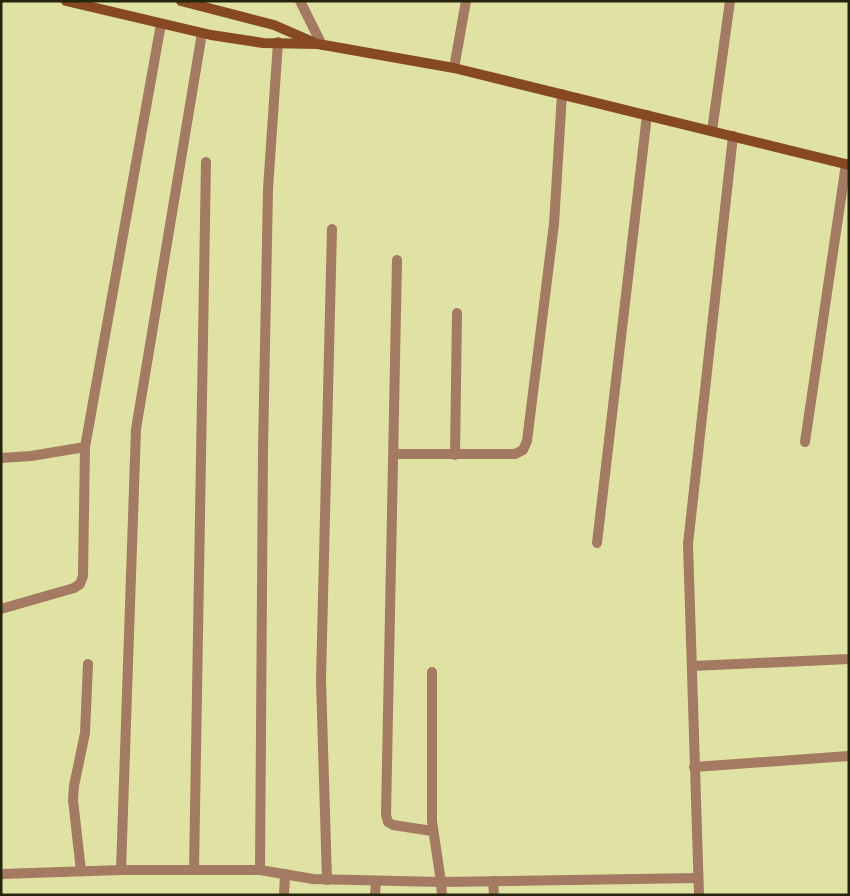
<svg xmlns="http://www.w3.org/2000/svg" width="850" height="896" font-family="'PT Serif',serif">
<style>
.lines{fill:none;stroke-linecap:round;stroke-linejoin:round}
.street{stroke:#a57a62;stroke-width:10}
.secondary{stroke:#874923;stroke-width:10}
</style>
<rect width="100%" height="100%" fill="#dfe2a2"/>
<g class="lines">
<g class="street">
<polyline points="300,1 322,45"/>
<polyline points="454,68 466,1"/>
<polyline points="712,131 730,1"/>
<polyline points="397,260 386,815 388,822 393,825 432,831"/>
<polyline points="805,442 846,164"/>
<polyline points="394,454 515,454 523,450 527,441 554,224 562,94"/>
<polyline points="455,455 457,313"/>
<polyline points="1,458 31,456 85,447"/>
<polyline points="597,543 647,115"/>
<polyline points="1,609 74,588 80,584 83,576 85,447 161,24"/>
<polyline points="692,666 849,659"/>
<polyline points="432,672 432,821 441,882 442,895"/>
<polyline points="694,767 849,756"/>
<polyline points="121,870 136,429 202,33"/>
<polyline points="194,870 206,162"/>
<polyline points="260,870 263,450 268,189 278,42"/>
<polyline points="81,871 73,800 74,786 85,733 88,664"/>
<polyline points="1,874 121,870 260,870 313,879 441,882 698,878"/>
<polyline points="327,880 321,680 332,229"/>
<polyline points="493,881 494,895"/>
<polyline points="284,895 285,874"/>
<polyline points="375,895 376,881"/>
<polyline points="699,895 688,544 733,136"/>
</g>
<g class="secondary">
<polyline points="66,1 211,35 263,43 318,44 454,68 849,165"/>
<polyline points="181,1 274,25 313,42"/>
</g>
</g>
<rect width="850" height="896" fill="none" stroke="#25250c" stroke-width="5"/>
</svg>
